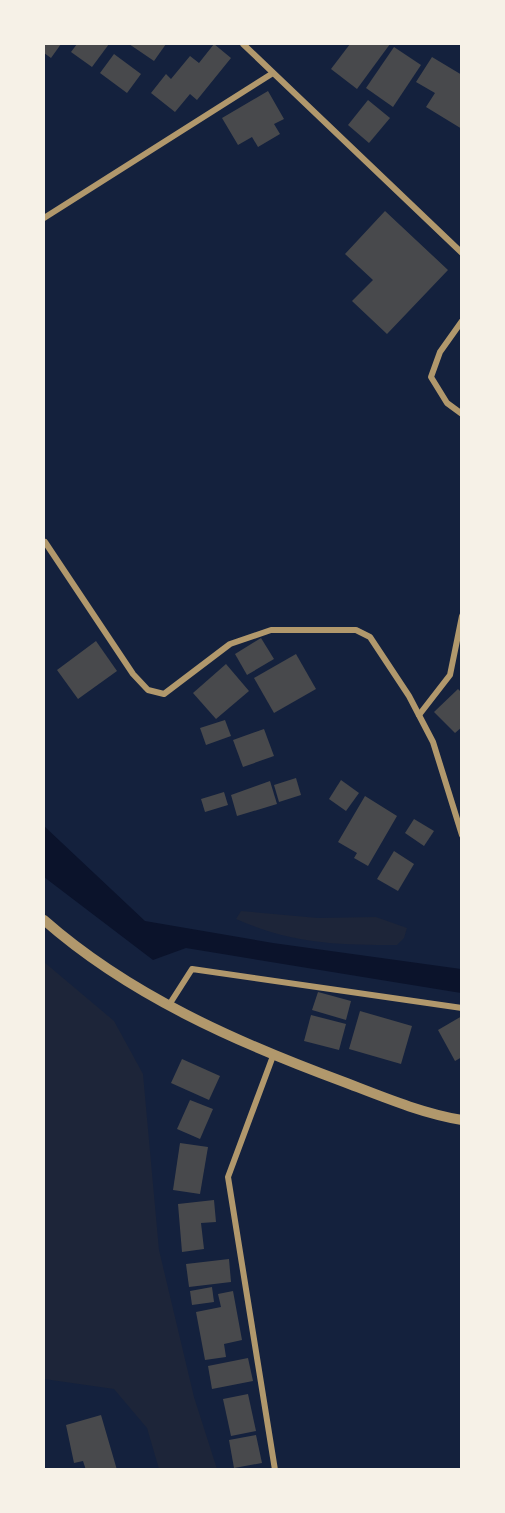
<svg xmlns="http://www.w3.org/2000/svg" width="505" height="1513" font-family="'Asap Condensed',sans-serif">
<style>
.green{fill:#1d2539}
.water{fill:#0b132b}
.building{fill:#48494c}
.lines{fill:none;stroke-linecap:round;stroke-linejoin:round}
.minor{stroke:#b1986c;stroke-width:6}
.tertiary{stroke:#b1986c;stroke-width:10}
</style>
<rect width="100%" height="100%" fill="#14213d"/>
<g class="green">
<path d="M241 911 318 918 376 917 407 928 404 938 397 945C336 945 293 944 236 919Z"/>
<polygon points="44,962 114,1021 143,1074 159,1250 194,1397 217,1469 159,1469 147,1428 114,1389 44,1379"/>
</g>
<polygon class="water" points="44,826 145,921 273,943 461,969 461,993 186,948 153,960 44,877"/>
<g class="building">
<polygon points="44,44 61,44 51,58 44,53"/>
<polygon points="77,44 109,44 92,67 71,52"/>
<polygon points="129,44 166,44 154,61"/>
<polygon points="214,44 231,58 197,100 190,94 175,112 151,93 166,74 171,79 190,56 199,63"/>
<polygon points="350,44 390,44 357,89 331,69"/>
<polygon points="394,47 421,65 393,107 366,88"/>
<polygon points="114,54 141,74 127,93 100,73"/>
<polygon points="432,57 462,75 462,129 426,107 435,93 416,82"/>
<polygon points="268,91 284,119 274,124 280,134 258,147 252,137 238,145 222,118"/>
<polygon points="368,100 390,118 369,143 348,125"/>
<polygon points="385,211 448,270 387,334 352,301 373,280 345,254"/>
<polygon points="261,638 274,659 247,675 235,654"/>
<polygon points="96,641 117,671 78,699 57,670"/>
<polygon points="296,654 316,689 274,713 254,678"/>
<polygon points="226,664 249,691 216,719 193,693"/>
<polygon points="458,689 462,693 462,727 455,733 434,712"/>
<polygon points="225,720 231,736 206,745 200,728"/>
<polygon points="264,729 274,756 243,767 233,740"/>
<polygon points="296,778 301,795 279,802 274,785"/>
<polygon points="341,780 359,793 346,811 329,799"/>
<polygon points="270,781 277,804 237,816 231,795"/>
<polygon points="224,792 228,805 205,812 201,799"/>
<polygon points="365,796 397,816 368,866 354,858 357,853 338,842"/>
<polygon points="414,819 434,831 424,846 405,833"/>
<polygon points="394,851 414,864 398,891 377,879"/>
<polygon points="318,992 351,1001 346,1020 312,1010"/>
<polygon points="360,1011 412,1026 401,1064 349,1049"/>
<polygon points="311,1015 346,1024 339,1050 304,1041"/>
<polygon points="462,1016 462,1057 455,1061 438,1030"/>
<polygon points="182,1059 220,1076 209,1100 171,1083"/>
<polygon points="190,1100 213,1109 200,1139 177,1129"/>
<polygon points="180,1143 208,1147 200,1194 173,1190"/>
<polygon points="214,1200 216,1222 201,1223 204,1249 182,1252 178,1204"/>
<polygon points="229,1259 231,1282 189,1287 186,1264"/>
<polygon points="212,1287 214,1302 192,1305 190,1291"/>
<polygon points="233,1291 242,1340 224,1344 226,1357 205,1360 196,1312 221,1307 218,1294"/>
<polygon points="248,1358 253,1381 212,1389 208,1366"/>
<polygon points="248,1394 256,1431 231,1436 223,1399"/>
<polygon points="101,1415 117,1470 86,1470 83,1461 74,1463 66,1425"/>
<polygon points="256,1435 262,1463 234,1468 229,1440"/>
</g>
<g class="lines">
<g class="minor">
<polyline points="243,44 462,253"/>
<polyline points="44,218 273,73"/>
<polyline points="462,321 440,352 431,377 447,403 462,414"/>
<polyline points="45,542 133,674 148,690 164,694 230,644 271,630 356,630 370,637 409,696 433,742 462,835"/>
<polyline points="419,715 450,675 462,616"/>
<polyline points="169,1005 192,969 462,1008"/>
<polyline points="273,1056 228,1177 275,1470"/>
</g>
<path class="tertiary" d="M44 920C129 995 238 1043 344 1082 383 1097 421 1113 462 1120"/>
</g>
<rect width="505" height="1513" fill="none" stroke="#f6f1e7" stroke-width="90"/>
</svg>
